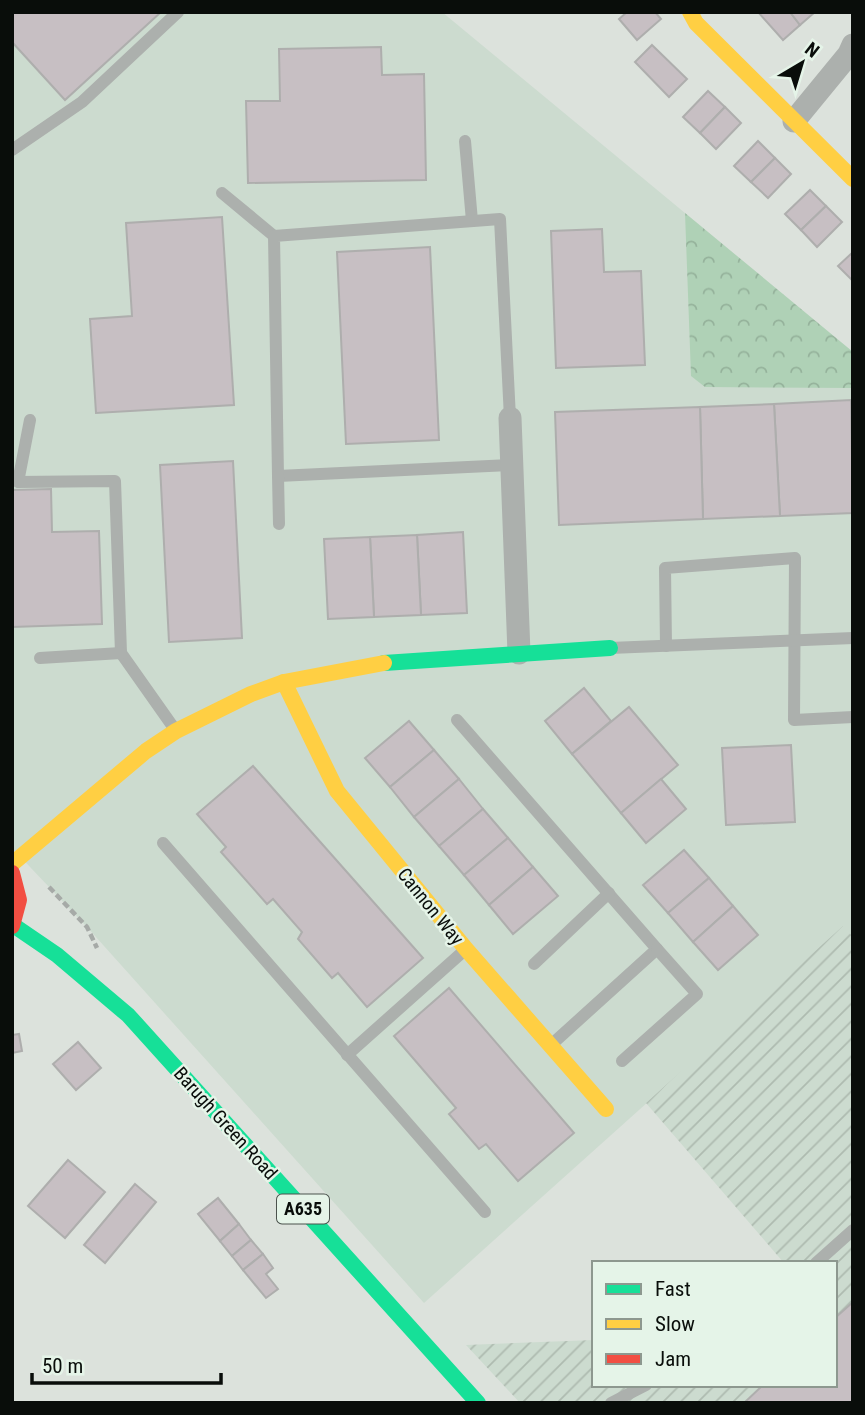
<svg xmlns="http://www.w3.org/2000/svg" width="865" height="1415" font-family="'Roboto Condensed',sans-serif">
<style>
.built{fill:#ccdbcf}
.industrial{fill:url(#industrial-furrows)}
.forest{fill:url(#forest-crowns)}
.building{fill:#c7bfc3;stroke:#aeaead;stroke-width:2}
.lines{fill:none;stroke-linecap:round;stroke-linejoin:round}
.path{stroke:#a6aaa7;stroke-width:4.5;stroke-dasharray:7 3.5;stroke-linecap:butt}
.lane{stroke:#acb0ad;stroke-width:12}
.street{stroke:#acb0ad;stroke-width:23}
.fast{stroke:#16e098;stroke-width:16}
.slow{stroke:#ffcf43;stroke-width:16}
.jam{stroke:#f24e42;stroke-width:16}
.labels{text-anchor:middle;stroke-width:5;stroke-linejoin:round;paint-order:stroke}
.shield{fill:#e5f4e8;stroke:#4b524d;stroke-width:2}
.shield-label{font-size:18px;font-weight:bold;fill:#090d0a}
.street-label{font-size:19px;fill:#090d0a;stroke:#e5f4e8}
</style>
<defs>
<pattern id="industrial-furrows" width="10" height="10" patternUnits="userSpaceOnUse" patternTransform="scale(1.75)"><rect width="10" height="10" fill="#ccdbcf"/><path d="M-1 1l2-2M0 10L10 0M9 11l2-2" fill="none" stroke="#aebbb0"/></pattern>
<pattern id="forest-crowns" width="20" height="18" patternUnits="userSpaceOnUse" patternTransform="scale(1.75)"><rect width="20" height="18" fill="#afd1b6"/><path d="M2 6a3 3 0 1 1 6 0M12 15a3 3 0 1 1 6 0" fill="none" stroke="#95b29b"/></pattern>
</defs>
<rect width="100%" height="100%" fill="#dce2dc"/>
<polygon class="built" points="12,12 442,12 853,352 853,937 843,927 424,1303 87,927 12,848"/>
<polygon class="industrial" points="843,926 853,937 853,1403 520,1403 466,1345 594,1340 594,1385 835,1385 835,1263 784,1263 646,1103"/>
<polygon class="forest" points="685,213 853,352 853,388 705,387 691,376"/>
<g class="building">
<polygon points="12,12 161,12 65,100 12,42"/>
<polygon points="627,12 655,12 661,19 637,40 619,19"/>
<polygon points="758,12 790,12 800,25 783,40"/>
<polygon points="790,12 815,12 800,25"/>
<polygon points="652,45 687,79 669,97 635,62"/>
<polygon points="381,47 382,75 424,74 426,180 248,183 246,101 280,101 279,49"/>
<polygon points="708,91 725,107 700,133 683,117"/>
<polygon points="725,107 741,123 716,149 700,133"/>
<polygon points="758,141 775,158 751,182 734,166"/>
<polygon points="775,158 791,174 768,198 751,182"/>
<polygon points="810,190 826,206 801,230 785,214"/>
<polygon points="826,206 842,222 817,247 801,230"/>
<polygon points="222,217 234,405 96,413 90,319 132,316 126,223"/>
<polygon points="602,229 604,272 641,271 645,365 556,368 551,231"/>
<polygon points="430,247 439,440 346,444 337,252"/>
<polygon points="853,252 853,281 838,266"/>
<polygon points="851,400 853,513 780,516 774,404"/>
<polygon points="774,404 780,516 703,519 700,407"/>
<polygon points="700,407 703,519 559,525 555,412"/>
<polygon points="233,461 242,638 169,642 160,465"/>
<polygon points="51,489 52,532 99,531 102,624 12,627 12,490"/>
<polygon points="463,532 467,613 421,615 417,535"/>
<polygon points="417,535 421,615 374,617 370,537"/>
<polygon points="370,537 374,617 328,619 324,539"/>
<polygon points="584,688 611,721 572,754 545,721"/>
<polygon points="629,707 678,765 621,813 572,754"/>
<polygon points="409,721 434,750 390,787 365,758"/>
<polygon points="791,745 795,822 726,825 722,748"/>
<polygon points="434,750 459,779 414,817 390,787"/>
<polygon points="253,766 423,958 367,1007 338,973 332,978 298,939 302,932 273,899 267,904 221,852 226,847 197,814"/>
<polygon points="459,779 483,809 439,846 414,817"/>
<polygon points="661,779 686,809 646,843 621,813"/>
<polygon points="483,809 508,838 464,875 439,846"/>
<polygon points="508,838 533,867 489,905 464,875"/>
<polygon points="684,850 709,878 668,913 643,885"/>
<polygon points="533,867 558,896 513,934 489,905"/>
<polygon points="709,878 733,906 693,942 668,913"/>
<polygon points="733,906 758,935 718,970 693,942"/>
<polygon points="449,988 574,1133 518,1181 486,1144 479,1149 449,1114 456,1108 394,1036"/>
<polygon points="19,1034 22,1051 12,1053 12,1035"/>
<polygon points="78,1042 101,1068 76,1090 53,1064"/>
<polygon points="68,1160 105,1192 65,1238 28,1206"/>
<polygon points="135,1184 156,1202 105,1263 84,1245"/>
<polygon points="218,1198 239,1224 220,1241 198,1214"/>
<polygon points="239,1224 251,1240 232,1256 220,1241"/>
<polygon points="251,1240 263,1254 243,1270 232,1256"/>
<polygon points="263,1254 273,1268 266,1274 278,1289 266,1298 243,1270"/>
<polygon points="853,1302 853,1403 744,1403 763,1385 835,1385 835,1318"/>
</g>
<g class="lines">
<polyline class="path" points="49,887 87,927 97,948"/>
<g class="lane">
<polyline points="465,141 472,221"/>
<polyline points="12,150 82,102 178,12"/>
<polyline points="222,193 274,236"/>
<polyline points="510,418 500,219 274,236 278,476 511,465"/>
<polyline points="30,420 18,482 115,481 121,653 176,731"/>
<polyline points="278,476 279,524"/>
<polyline points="666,646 665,568 795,558 794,720 853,717"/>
<polyline points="610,648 853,638"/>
<polyline points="40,658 121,653"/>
<polyline points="457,720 657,949 551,1045"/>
<polyline points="163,843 485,1212"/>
<polyline points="534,964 609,893"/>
<polyline points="347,1055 466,949"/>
<polyline points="622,1061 697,994 657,949"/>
<polyline points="816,1263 853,1230"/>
<polyline points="611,1403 646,1385"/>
</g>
<g class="street">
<polyline points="794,121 849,54 853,45"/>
<polyline points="510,418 519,653"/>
</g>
<g class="fast">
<polyline points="384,663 610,648"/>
<polyline points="13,925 57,955 128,1015 478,1403"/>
</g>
<g class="slow">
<polyline points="690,12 696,23 853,179"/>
<polyline points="284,682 337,791 466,949 606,1109"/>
<polyline points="12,864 146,751 176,731 251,694 284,682 384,663"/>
</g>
<polyline class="jam" points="12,873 19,900 12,926"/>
</g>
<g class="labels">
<rect class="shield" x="277" y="1194.5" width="52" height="29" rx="5"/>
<g class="shield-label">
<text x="303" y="1215">A635</text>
</g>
<g class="street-label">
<text transform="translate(431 906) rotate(51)" y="7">Cannon Way</text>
<text transform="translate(226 1123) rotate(48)" y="7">Barugh Green Road</text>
</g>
</g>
<rect width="865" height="1415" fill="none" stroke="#090d0a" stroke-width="28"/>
<rect x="592" y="1261" width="245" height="126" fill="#e5f4e8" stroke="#8d988f" stroke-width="2"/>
<rect x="606" y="1284" width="35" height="10" fill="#16e098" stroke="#8d988f" stroke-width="2"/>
<text x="655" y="1296" font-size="21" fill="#090d0a">Fast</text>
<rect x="606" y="1319" width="35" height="10" fill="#ffcf43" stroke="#8d988f" stroke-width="2"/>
<text x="655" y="1331" font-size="21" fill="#090d0a">Slow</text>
<rect x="606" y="1354" width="35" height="10" fill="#f24e42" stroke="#8d988f" stroke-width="2"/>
<text x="655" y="1366" font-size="21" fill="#090d0a">Jam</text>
<g transform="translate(802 63) rotate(38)" stroke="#e5f4e8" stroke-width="5" paint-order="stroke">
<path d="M0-5L12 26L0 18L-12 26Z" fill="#090d0a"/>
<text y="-10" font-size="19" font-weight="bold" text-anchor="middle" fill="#090d0a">N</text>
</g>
<path d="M32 1373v10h189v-10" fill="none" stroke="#090d0a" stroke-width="3.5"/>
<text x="42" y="1373" font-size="21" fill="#090d0a" stroke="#e5f4e8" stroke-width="5" paint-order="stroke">50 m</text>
</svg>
